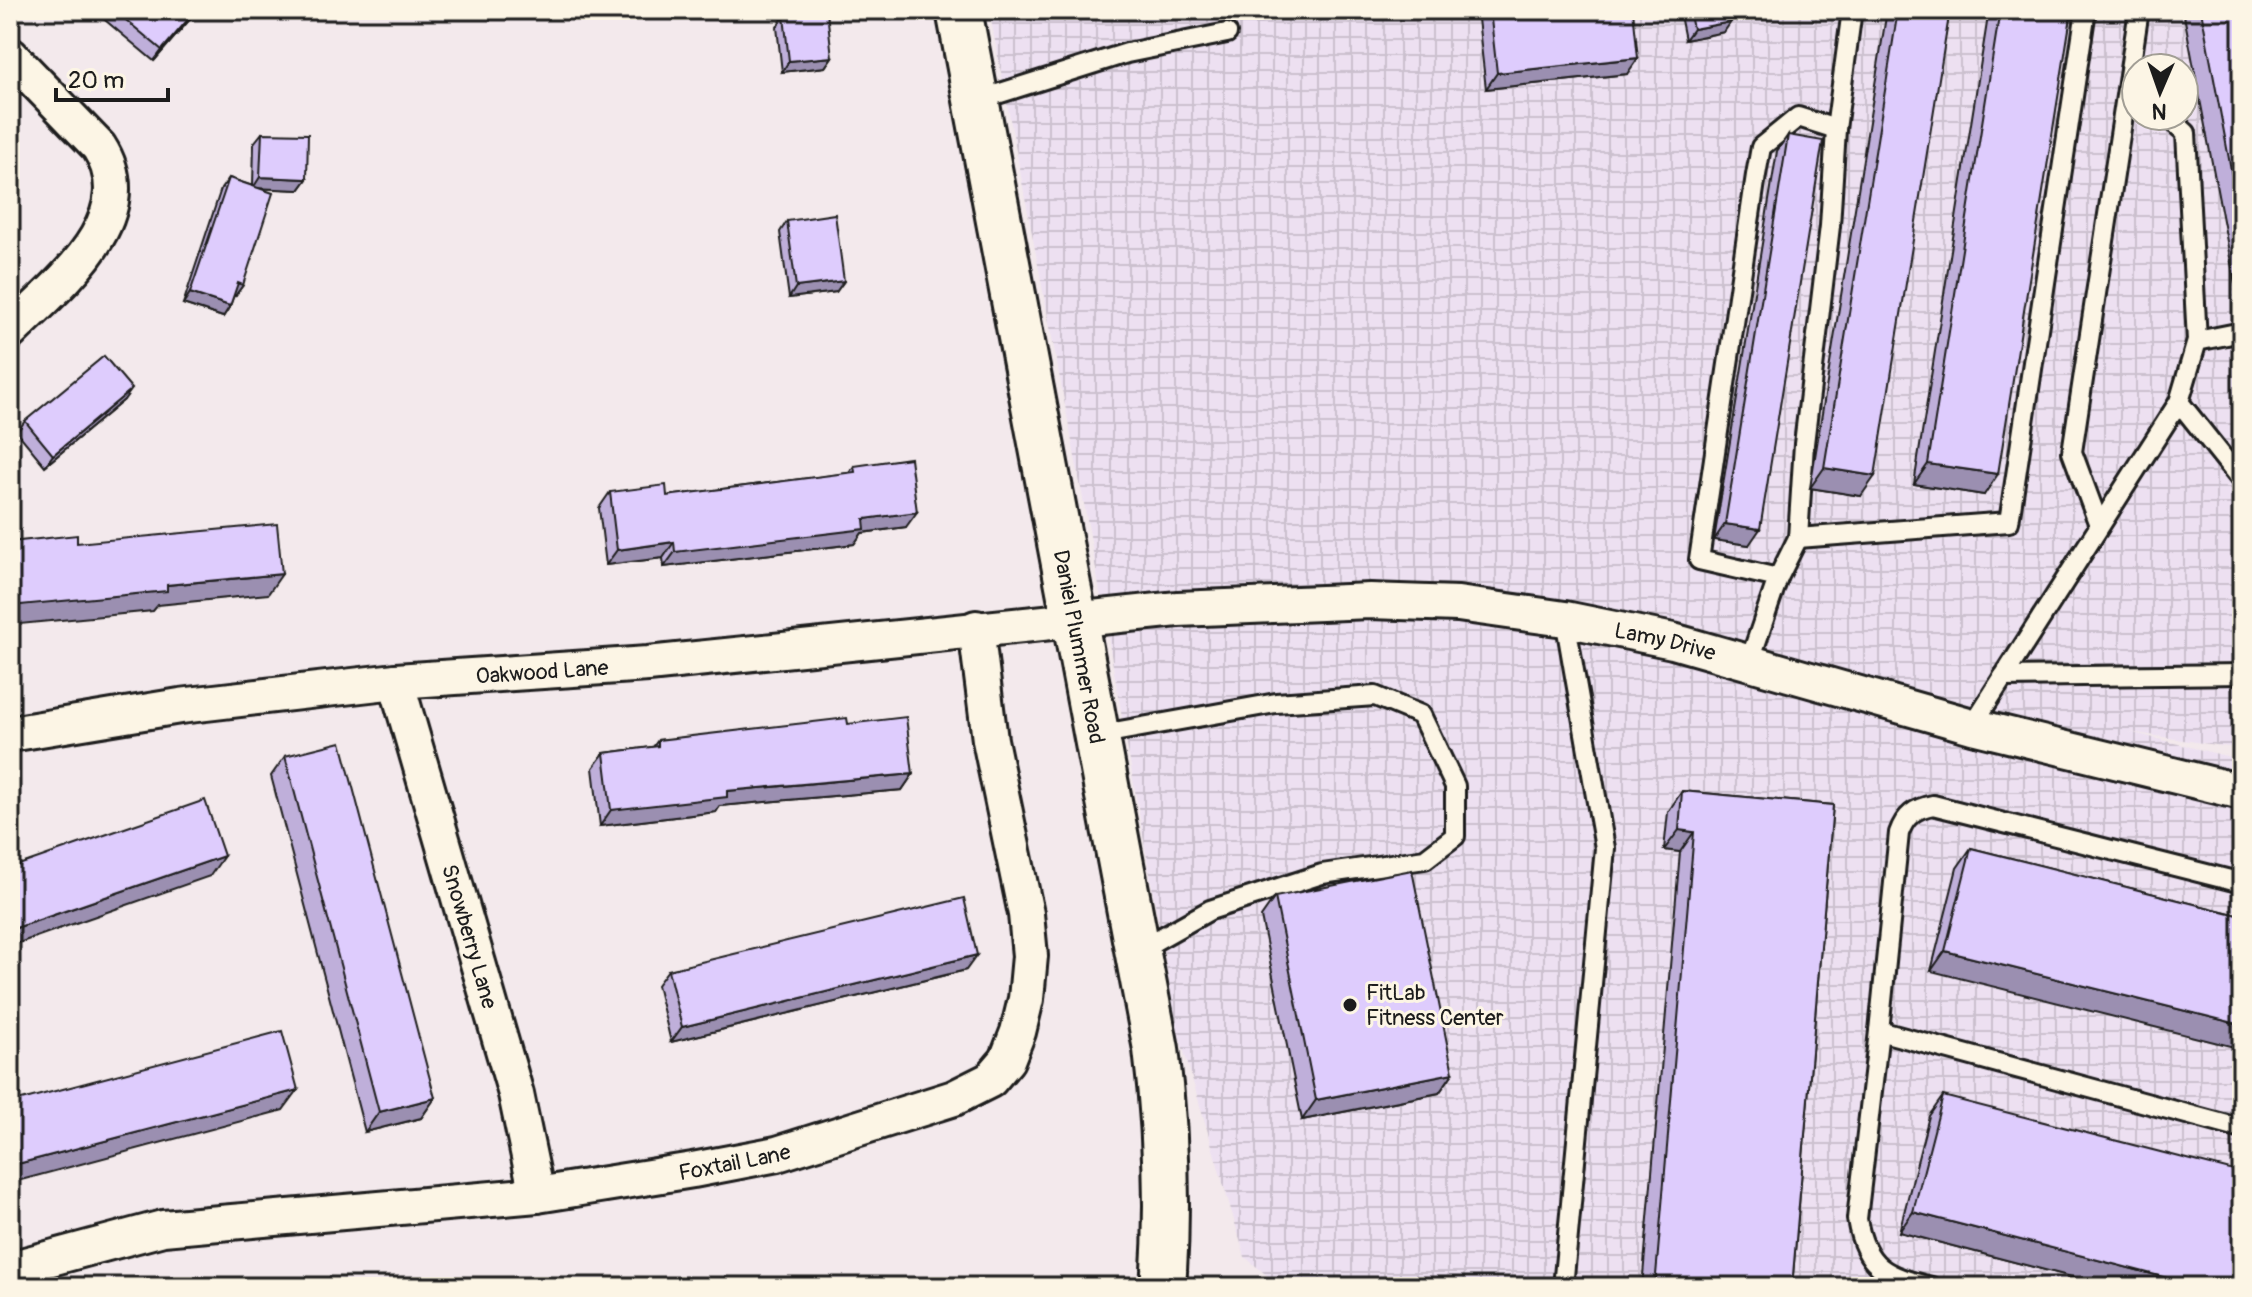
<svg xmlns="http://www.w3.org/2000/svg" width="2252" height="1297" font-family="Pangolin,sans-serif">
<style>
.industrial{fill:url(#industrial-grid);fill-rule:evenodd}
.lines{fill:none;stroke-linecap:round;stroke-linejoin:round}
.lane-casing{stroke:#1c1c1c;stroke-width:24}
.street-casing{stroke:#1c1c1c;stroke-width:40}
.secondary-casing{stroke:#1c1c1c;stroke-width:50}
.lane{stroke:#fcf5e5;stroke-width:18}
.street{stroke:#fcf5e5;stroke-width:34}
.secondary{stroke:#fcf5e5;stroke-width:44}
.wall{fill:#bfafda;stroke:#1c1c1c;stroke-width:2}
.shaded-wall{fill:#9b8fb1;stroke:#1c1c1c;stroke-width:2}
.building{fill:#deccfd;stroke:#1c1c1c;stroke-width:2}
.poi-dot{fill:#1c1c1c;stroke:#fcf5e5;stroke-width:3}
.labels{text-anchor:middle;stroke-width:6;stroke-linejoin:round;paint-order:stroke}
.street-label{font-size:22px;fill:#1c1c1c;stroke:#fcf5e5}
.poi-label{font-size:22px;fill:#1c1c1c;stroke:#fcf5e5;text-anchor:start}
</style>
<defs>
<pattern id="industrial-grid" width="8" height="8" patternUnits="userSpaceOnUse" patternTransform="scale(2)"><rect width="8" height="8" fill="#ede0f1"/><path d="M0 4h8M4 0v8" fill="none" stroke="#cbc0ce"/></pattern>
</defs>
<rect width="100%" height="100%" fill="#f3e9ec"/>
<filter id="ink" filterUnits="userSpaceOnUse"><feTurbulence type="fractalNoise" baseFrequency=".0125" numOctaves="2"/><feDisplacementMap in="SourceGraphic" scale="16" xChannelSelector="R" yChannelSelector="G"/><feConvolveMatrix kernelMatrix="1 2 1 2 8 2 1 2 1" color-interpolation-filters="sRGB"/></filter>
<g filter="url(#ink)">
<path class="industrial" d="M989 10H2242V749L2130 732 2242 760V1287H1281L1245 1257 1177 1028 1089 530ZM2136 68H2184V116H2136Z"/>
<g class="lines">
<g class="lane-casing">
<g id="lane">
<polyline points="1852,10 1836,129 1830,226 1804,444 1798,538 2009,522 2086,10"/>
<polyline points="975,101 1127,53 1227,33"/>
<polyline points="2167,116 2186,133 2197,341"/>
<polyline points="2179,402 2242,481"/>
<polyline points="2099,525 2072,452 2139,10"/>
<polyline points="1778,578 1798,538"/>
<polyline points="1749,663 1778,578 1699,560 1756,175 1761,147 1798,117 1836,129"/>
<polyline points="2003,677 2242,674"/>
<polyline points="1972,726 2179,402 2197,341 2242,332"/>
<polyline points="1097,735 1276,703 1375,696 1421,715 1455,786 1455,836 1425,859 1322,874 1210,910 1139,950"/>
<path d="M1879 1031 1899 833C1905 816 1915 808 1933 805L2242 883"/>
<polyline points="1563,1287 1605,848 1565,619"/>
<path d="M1931 1287C1886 1276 1865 1268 1857 1219L1879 1031 2242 1129"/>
</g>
</g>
<g class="street-casing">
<g id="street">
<path d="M10 55 99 147C145 219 57 285 10 332"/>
<path id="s1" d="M396 681 516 1094 537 1195"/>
<path id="s2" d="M10 734 180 706 396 681 648 664 1178 609 1370 601 1458 604 1565 619 1673 641 1972 726 2242 792"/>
<path id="s3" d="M10 1269 163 1228 537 1195 693 1170 777 1154 954 1098 990 1080 1007 1060 1018 1032 1026 999 1030 956 1026 914 990 740 976 628"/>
</g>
</g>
<g class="secondary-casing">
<g id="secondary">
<path id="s4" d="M959 10 1156 1049C1166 1129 1169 1206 1163 1287"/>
</g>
</g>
<use href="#lane" class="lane"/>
<use href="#street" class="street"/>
<use href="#secondary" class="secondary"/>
</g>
<g class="wall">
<polygon points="93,10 198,10 154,61"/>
<polygon points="1477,10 1633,10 1627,74 1486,89"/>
<polygon points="1679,10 1729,10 1724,32 1685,40"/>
<polygon points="1887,10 1950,10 1861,496 1810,488"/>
<polygon points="1989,10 2072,10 1984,495 1914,484"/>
<polygon points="2183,10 2242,10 2242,287 2236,289"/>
<polygon points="784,16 832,57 825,67 782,72 777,27"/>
<polygon points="262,133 307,179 299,190 258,188 243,285 235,296 234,295 230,306 223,317 183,304 221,189 229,178 253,186 254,143"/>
<polygon points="1788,135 1749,545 1714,540 1777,151"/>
<polygon points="787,221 844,281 836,292 789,298 780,232"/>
<polygon points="124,400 45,466 17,432 25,421"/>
<polygon points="854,466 906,527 862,533 854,544 664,567 663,558 606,565 599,508 610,492 667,496 849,473"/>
<polygon points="848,724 913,774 902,790 720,806 716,812 600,826 593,768 604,753 653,747 658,740"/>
<polygon points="285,756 435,1098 421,1118 365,1132 271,776"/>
<polygon points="1682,791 1833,805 1792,1287 1642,1287 1680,852 1664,850 1668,812"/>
<polygon points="1971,848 2242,916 1931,971 1957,868"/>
<polygon points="1275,897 1453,1073 1439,1093 1302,1120 1261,917"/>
<polygon points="668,970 966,970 671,1042 657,985"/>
<polygon points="1943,1096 2242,1287 2110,1287 1899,1232 1929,1116"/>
</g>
<g class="shaded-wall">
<polygon points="196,10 198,10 154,61 162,50"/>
<polygon points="1731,22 1724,32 1685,40 1693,29"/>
<polygon points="832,57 825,67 782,72 789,61"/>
<polygon points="1638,58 1627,74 1486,89 1497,73"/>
<polygon points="260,177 307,179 299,190 253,188"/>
<polygon points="2242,279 2242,287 2236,289"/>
<polygon points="844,281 836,292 789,298 796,287"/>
<polygon points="238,283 243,285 235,296 230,294"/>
<polygon points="190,293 230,306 223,317 183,304"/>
<polygon points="132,389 124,400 45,466 53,455"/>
<polygon points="1928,464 1998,474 1984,495 1914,484"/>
<polygon points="1824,468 1875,476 1861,496 1810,488"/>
<polygon points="917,512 906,527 862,533 854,544 664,567 675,552 864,519"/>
<polygon points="1725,524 1760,529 1749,545 1714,540"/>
<polygon points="674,542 663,558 606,565 617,550"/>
<polygon points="282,574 268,594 158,605 153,611 10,625 10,606 167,585"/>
<polygon points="913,774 902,790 720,806 716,812 600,826 611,810 727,791"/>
<polygon points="1679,830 1694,832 1680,852 1664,850"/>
<polygon points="224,856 210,876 10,946 10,930"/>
<polygon points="1945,951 2242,1025 2242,1049 1931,971"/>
<polygon points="977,955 966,970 671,1042 682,1027"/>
<polygon points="1453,1073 1439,1093 1302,1120 1316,1100"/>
<polygon points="298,1090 283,1110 10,1183 10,1166"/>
<polygon points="435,1098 421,1118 365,1132 379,1112"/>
<polygon points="1913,1212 2202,1287 2110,1287 1899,1232"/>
</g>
<g class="building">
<polygon points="114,10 196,10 162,50"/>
<polygon points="1490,10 1633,10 1638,58 1497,73"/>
<polygon points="1689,10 1729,10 1731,22 1693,29"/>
<polygon points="1898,10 1950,10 1875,476 1824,468"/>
<polygon points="2000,10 2072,10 1998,474 1928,464"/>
<polygon points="2201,10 2242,10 2242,228"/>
<polygon points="827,12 832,57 789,61 784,16"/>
<polygon points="262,133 308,134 307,179 260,177"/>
<polygon points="1788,135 1823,141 1760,529 1725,524"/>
<polygon points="229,178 273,193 243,285 238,283 230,306 190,293"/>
<polygon points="835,214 844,281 796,287 787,221"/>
<polygon points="104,356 132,389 53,455 25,421"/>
<polygon points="910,458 917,512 864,519 865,529 675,552 674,542 617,550 610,492 666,485 667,496 855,472 854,466"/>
<polygon points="277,524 282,574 167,585 167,591 10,606 10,542 77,535 77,543"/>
<polygon points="906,717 913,774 727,791 727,797 611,810 604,753 658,746 658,740 847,718 848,724"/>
<polygon points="341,742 435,1098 379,1112 285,756"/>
<polygon points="1682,791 1833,805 1792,1287 1655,1287 1694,832 1679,830"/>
<polygon points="205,800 224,856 10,930 10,868"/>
<polygon points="1971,848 2242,916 2242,1025 1945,951"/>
<polygon points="1412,870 1453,1073 1316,1100 1275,897"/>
<polygon points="964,898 977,955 682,1027 668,970"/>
<polygon points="282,1031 298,1090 10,1166 10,1103"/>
<polygon points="1943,1096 2242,1173 2242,1287 2202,1287 1913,1212"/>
</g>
</g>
<circle class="poi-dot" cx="1350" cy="1005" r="8"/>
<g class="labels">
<g class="street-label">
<text dy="8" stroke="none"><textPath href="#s2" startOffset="1666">Lamy Drive</textPath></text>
<text dy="8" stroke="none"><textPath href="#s4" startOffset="648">Daniel Plummer Road</textPath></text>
<text dy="8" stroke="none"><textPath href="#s2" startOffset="536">Oakwood Lane</textPath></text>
<text dy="8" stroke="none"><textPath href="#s1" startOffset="266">Snowberry Lane</textPath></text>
<text dy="8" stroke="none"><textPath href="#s3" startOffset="734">Foxtail Lane</textPath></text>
</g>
<g class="poi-label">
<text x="1366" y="1000">FitLab<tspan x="1366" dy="25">Fitness Center</tspan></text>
</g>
</g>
<rect width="2252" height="1297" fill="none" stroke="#fcf5e5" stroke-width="40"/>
<rect x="20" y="20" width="2212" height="1257" fill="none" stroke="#1c1c1c" stroke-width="3" filter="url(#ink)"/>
<g transform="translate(2160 92) rotate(182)"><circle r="38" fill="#fcf5e5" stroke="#a29e95" stroke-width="2"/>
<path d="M0-6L14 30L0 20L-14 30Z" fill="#1c1c1c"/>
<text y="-12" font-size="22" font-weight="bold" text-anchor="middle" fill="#1c1c1c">N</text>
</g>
<path d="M56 88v12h112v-12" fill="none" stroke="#1c1c1c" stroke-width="4"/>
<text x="68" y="88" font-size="24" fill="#1c1c1c" stroke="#fcf5e5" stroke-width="6" paint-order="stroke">20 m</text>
</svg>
